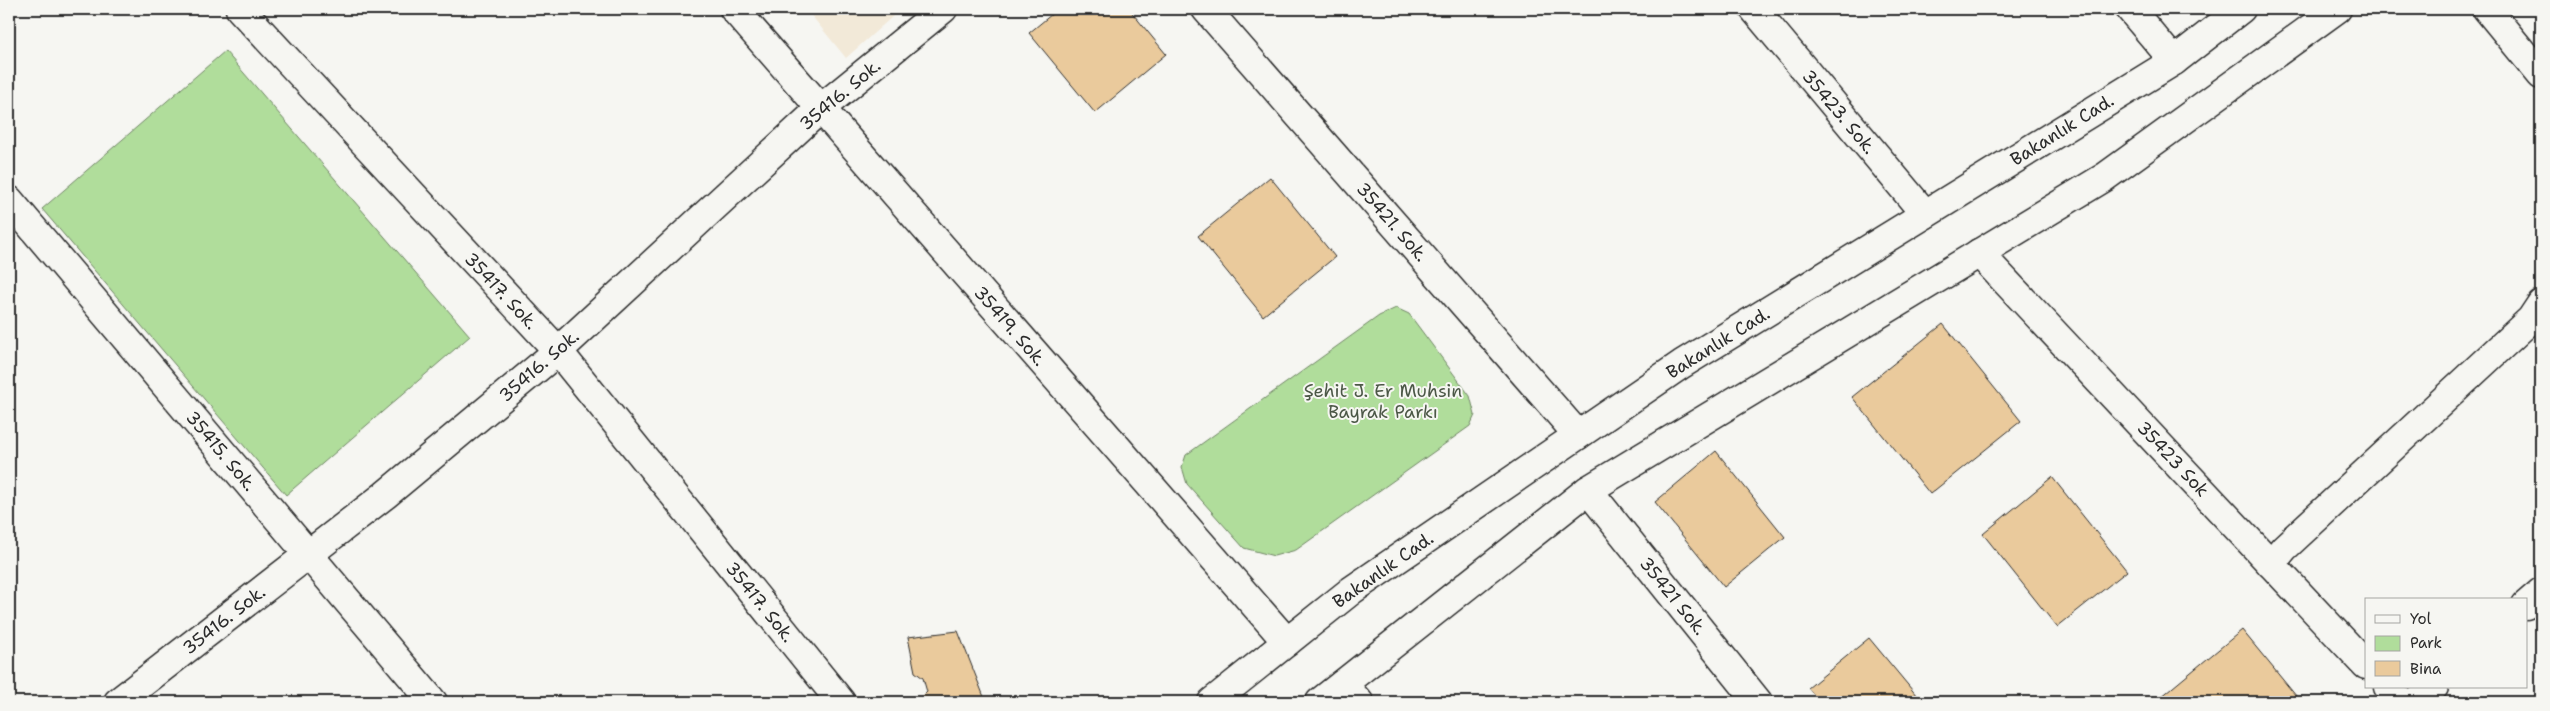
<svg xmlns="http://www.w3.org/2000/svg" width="2550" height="711" font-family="'Shantell Sans',sans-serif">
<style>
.built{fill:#f2e9d8}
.green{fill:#b0dd9b;stroke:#6e8463}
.building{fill:#eaca9c;stroke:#2b2b2b}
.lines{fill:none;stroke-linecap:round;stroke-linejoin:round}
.street-casing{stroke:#2b2b2b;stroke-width:31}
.secondary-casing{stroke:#2b2b2b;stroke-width:31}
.street{stroke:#f6f6f2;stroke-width:28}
.secondary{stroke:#f6f6f2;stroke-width:28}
.labels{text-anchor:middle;stroke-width:4;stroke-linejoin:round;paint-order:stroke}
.street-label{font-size:18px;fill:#2b2b2b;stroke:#f6f6f2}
.park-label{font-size:18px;fill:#4c5847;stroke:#f6f6f2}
</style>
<rect width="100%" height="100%" fill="#f6f6f2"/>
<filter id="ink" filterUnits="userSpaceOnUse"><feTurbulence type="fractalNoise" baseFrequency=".02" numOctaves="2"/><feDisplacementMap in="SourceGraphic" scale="10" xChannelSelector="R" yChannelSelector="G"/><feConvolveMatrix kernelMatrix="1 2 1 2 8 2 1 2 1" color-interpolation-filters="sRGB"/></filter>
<g filter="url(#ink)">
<polygon class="built" points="806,9 901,9 846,58"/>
<g class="green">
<polygon points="225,51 470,336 286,495 42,209"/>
<polygon points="1396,308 1409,314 1470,396 1475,415 1470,426 1296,550 1274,556 1244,548 1187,484 1182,467 1186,455 1379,316"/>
</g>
<g class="building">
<polygon points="1058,9 1129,9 1166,54 1095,113 1029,33"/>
<polygon points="1270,177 1335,257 1263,316 1198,236"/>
<polygon points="1943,324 2021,421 1930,494 1852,397"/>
<polygon points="1716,451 1785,537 1724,587 1655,502"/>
<polygon points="2052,477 2127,571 2057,627 1983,534"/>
<polygon points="2242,630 2301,702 2155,702"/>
<polygon points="958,631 986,702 917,702 927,692 923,678 915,672 908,637"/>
<polygon points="1869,638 1922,702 1820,702 1808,688"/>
</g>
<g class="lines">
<g class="street-casing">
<g id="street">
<polyline points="240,9 558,351 841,702"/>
<polyline points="734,9 1287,642"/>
<polyline points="1206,9 1578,435"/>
<polyline points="1754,9 1925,214"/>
<polyline points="2130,9 2174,61"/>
<polyline points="2487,9 2541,75"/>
<polyline points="9,200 433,702"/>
<polyline points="1979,253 2366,665"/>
<polyline points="1588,490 1758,702"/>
<polyline points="2271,564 2284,548 2531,319 2541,304"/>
<polyline points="2526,605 2541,592"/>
<polyline points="1343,684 1359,702"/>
<polyline points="2388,687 2402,702"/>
<polyline points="118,702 385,495 558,351 820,109 943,9"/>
<polyline points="2417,702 2434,687"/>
</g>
</g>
<g class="secondary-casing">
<g id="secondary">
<polyline points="1212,702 1352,590 1682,364 2174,61 2241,9"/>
<polyline points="1320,702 1588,490 2105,177 2337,9"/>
</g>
</g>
<use href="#street" class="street"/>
<use href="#secondary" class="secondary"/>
</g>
</g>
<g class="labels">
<g class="street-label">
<text transform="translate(840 95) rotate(-40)" y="6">35416. Sok.</text>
<text transform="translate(1839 112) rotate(50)" y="6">35423. Sok.</text>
<text transform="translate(2062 130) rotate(-32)" y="6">Bakanlık Cad.</text>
<text transform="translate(1392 222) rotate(49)" y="6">35421. Sok.</text>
<text transform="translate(501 291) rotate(47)" y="6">35417. Sok.</text>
<text transform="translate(1010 326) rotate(49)" y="6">35419. Sok.</text>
<text transform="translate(1718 343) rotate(-32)" y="6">Bakanlık Cad.</text>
<text transform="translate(539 366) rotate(-41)" y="6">35416. Sok.</text>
<text transform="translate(221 451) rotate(50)" y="6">35415. Sok.</text>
<text transform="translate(2173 459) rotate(47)" y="6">35423 Sok</text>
<text transform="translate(1383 570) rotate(-35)" y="6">Bakanlık Cad.</text>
<text transform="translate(1673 596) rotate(51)" y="6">35421 Sok.</text>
<text transform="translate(760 602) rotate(51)" y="6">35417. Sok.</text>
<text transform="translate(224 620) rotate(-38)" y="6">35416. Sok.</text>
</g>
<g class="park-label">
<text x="1383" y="397">Şehit J. Er Muhsin<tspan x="1383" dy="21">Bayrak Parkı</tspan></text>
</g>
</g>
<rect width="2550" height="711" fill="none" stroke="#f6f6f2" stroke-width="30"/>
<rect x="15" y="15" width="2520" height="681" fill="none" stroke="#2b2b2b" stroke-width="2" filter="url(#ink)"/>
<rect x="2365" y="598" width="162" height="90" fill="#f6f6f2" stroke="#a5a5a2"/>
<rect x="2375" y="615" width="25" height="8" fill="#f6f6f2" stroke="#a5a5a2"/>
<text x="2410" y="624" font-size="15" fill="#2b2b2b">Yol</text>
<rect x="2375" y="636" width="25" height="15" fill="#b0dd9b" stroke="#a5a5a2"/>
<text x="2410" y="648" font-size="15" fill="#2b2b2b">Park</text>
<rect x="2375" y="661" width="25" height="15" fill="#eaca9c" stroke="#a5a5a2"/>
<text x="2410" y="674" font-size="15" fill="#2b2b2b">Bina</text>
</svg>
